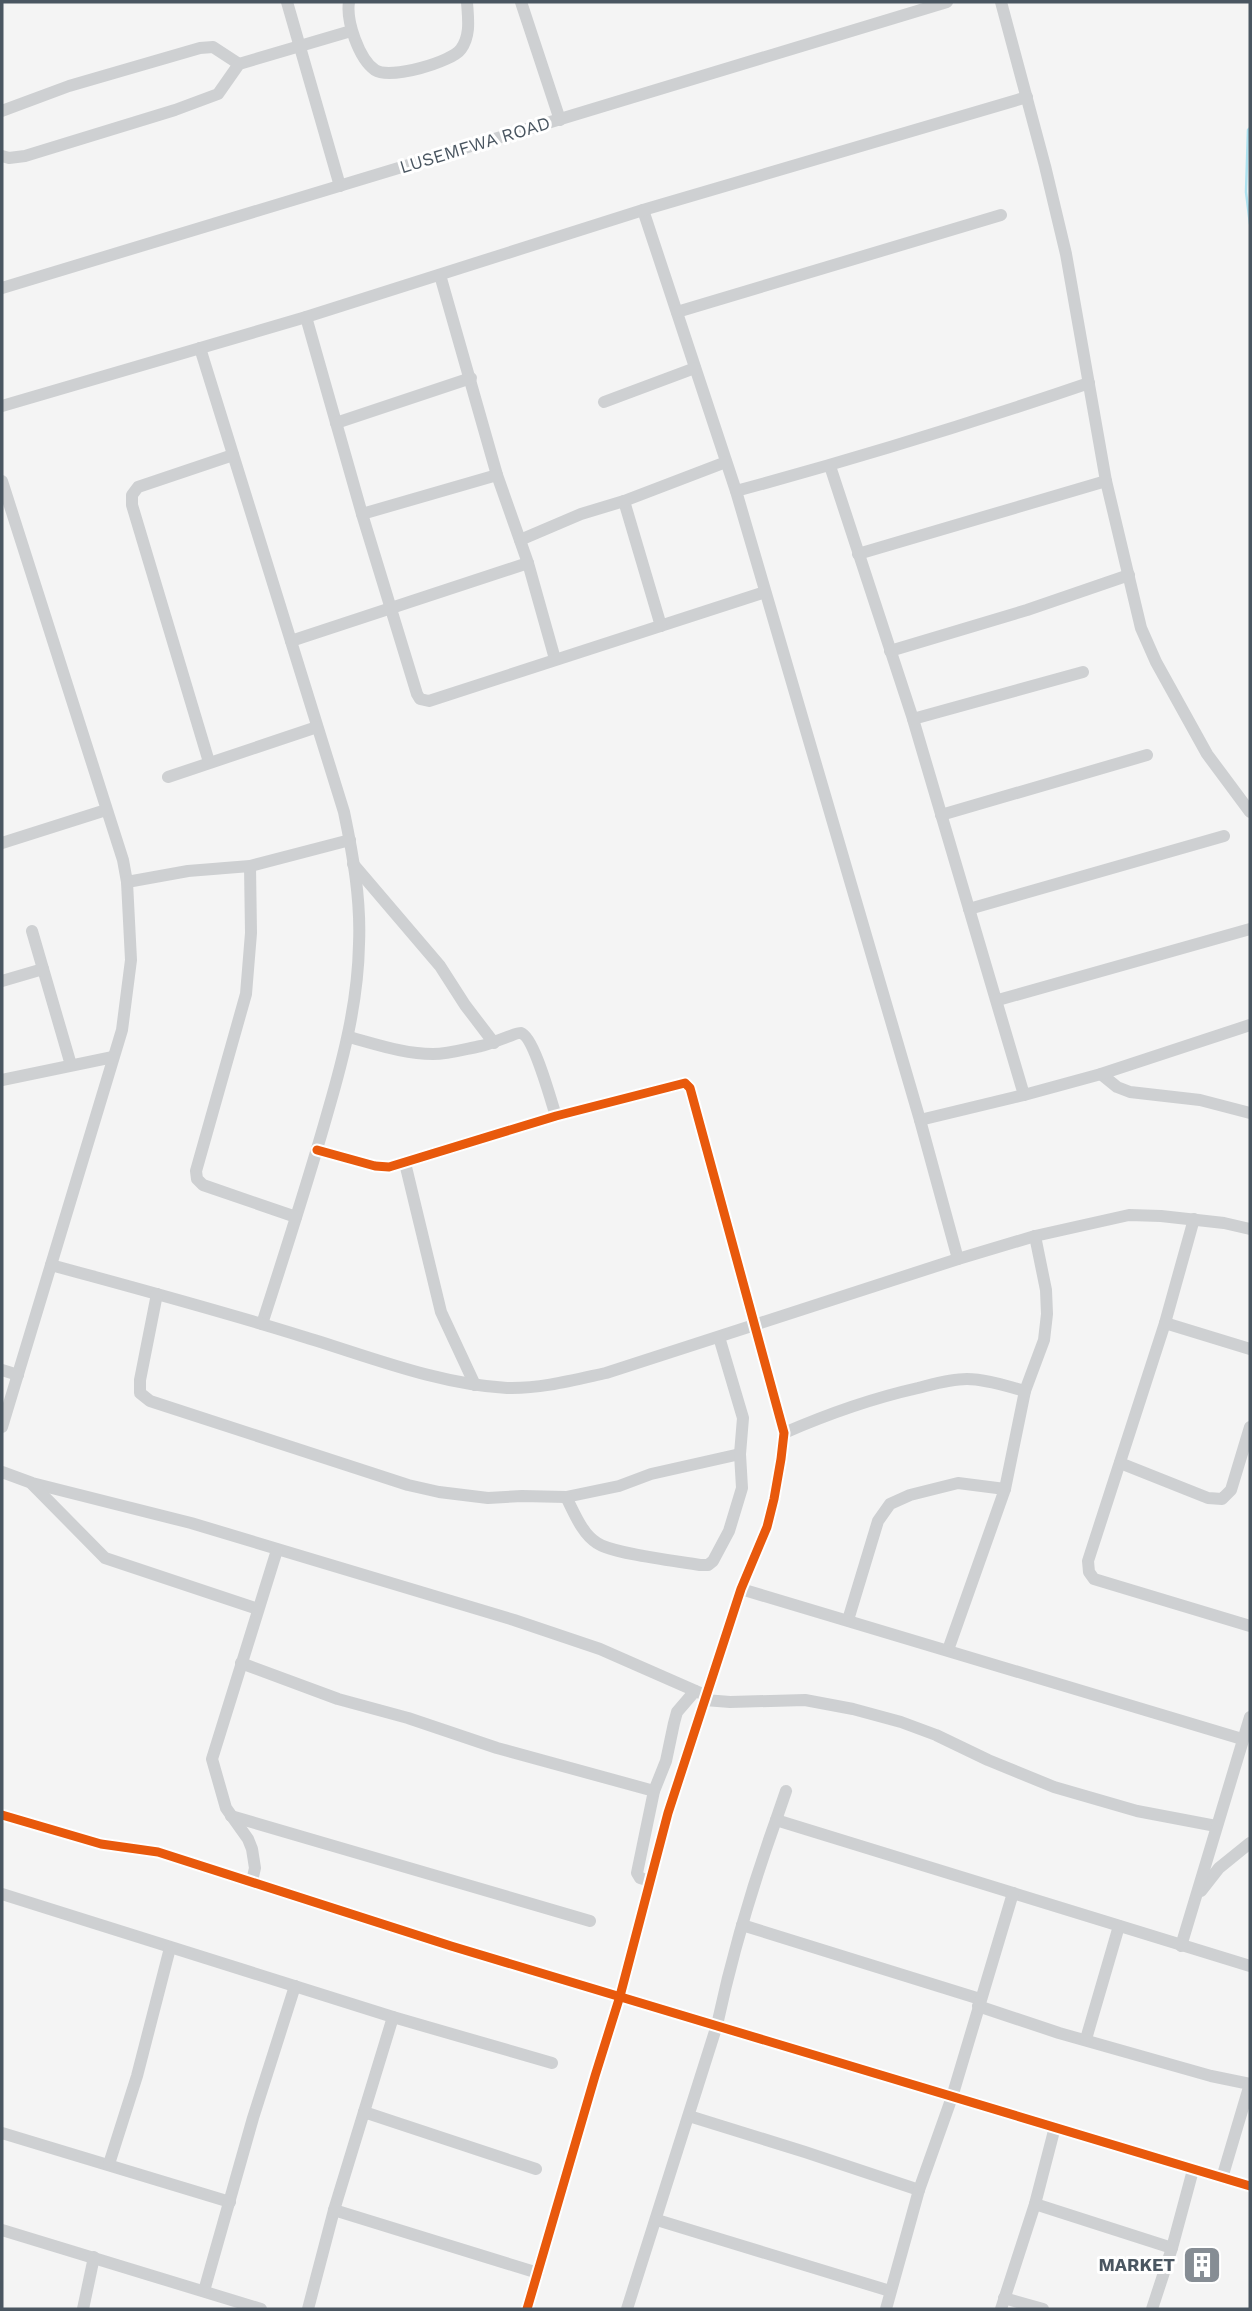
<svg xmlns="http://www.w3.org/2000/svg" width="1252" height="2311" font-family="'Work Sans',sans-serif">
<style>
.lines{fill:none;stroke-linecap:round;stroke-linejoin:round}
.stream{stroke:#aee2f0;stroke-width:2.5}
.minor{stroke:#ced0d2;stroke-width:12}
.cycleway-casing{stroke:#fff;stroke-width:13}
.cycleway{stroke:#e8590c;stroke-width:9}
.labels{text-anchor:middle;stroke-width:6;stroke-linejoin:round;paint-order:stroke}
.street-label{font-size:18px;fill:#4a5661;stroke:#fff}
.poi-label{font-size:18px;font-weight:bold;fill:#4a5661;stroke:#fff;text-anchor:end}
</style>
<rect width="100%" height="100%" fill="#f4f4f4"/>
<g class="lines">
<polyline class="stream" points="1250,128 1248,130 1246,192 1250,224"/>
<g class="minor">
<polyline points="287,2 340,186"/>
<path d="M349 2C346 21 359 59 375 70 390 80 452 62 461 49 471 35 468 18 467 2"/>
<polyline points="521,2 560,120"/>
<polyline points="1001,2 1045,166 1066,254 1106,481 1141,628 1156,662 1207,754 1250,812"/>
<polyline points="2,111 69,86 200,48 213,47 239,64"/>
<polyline points="2,156 9,158 25,156 175,110 218,94 239,64 351,31"/>
<polyline points="643,210 736,491 920,1120 958,1259"/>
<polyline points="440,275 497,475 528,563 555,659"/>
<polyline points="2,288 947,2"/>
<polyline points="677,312 1001,215"/>
<polyline points="306,317 362,514 417,694 420,699 429,701 765,592"/>
<path d="M200 348 344 812C353 855 361 900 359 944 358 1001 344 1056 328 1111 308 1182 285 1253 262 1324"/>
<polyline points="604,402 695,368"/>
<polyline points="2,406 306,317 643,210 1027,97"/>
<polyline points="336,423 471,378"/>
<polyline points="830,466 913,719 1024,1095 920,1120"/>
<polyline points="2,481 123,860 127,882 131,960 122,1030 2,1427"/>
<path d="M736 491C855 459 972 423 1089 383"/>
<polyline points="624,501 661,626"/>
<polyline points="362,514 497,475"/>
<polyline points="520,540 581,514 624,501 726,462"/>
<polyline points="858,554 1106,481"/>
<polyline points="291,641 528,563"/>
<polyline points="890,651 1027,610 1129,575"/>
<polyline points="913,719 1083,672"/>
<polyline points="209,762 132,505 132,495 138,487 233,455"/>
<polyline points="168,777 317,727"/>
<polyline points="941,815 1147,755"/>
<polyline points="2,843 106,810"/>
<polyline points="353,864 440,966 465,1005 494,1043"/>
<polyline points="250,866 251,933 246,994 196,1171 197,1179 203,1185 296,1217"/>
<polyline points="127,882 188,871 250,866 350,840"/>
<polyline points="969,909 1224,836"/>
<polyline points="32,931 71,1065"/>
<polyline points="2,981 43,969"/>
<polyline points="998,1000 1250,929"/>
<path d="M349 1037C376 1044 404 1054 433 1054 449 1054 465 1049 481 1046 489 1045 517 1032 521 1033 534 1037 551 1101 556 1116"/>
<polyline points="1101,1074 1117,1087 1130,1092 1200,1100 1250,1113"/>
<polyline points="2,1080 113,1057"/>
<polyline points="1024,1095 1101,1074 1250,1025"/>
<polyline points="317,1150 375,1166 389,1167 556,1116 685,1083 690,1088 784,1433 781,1459 774,1499 767,1527 741,1589 668,1813 620,1996 595,2076 527,2309"/>
<polyline points="405,1163 441,1312 475,1385"/>
<polyline points="1194,1219 1165,1323 1088,1561 1089,1572 1094,1579 1250,1626"/>
<path d="M51 1265C135 1288 218 1310 301 1336 368 1356 436 1384 507 1388 540 1389 574 1380 606 1373L958 1259 1035 1236 1129 1215 1161 1216 1224 1223 1250 1229"/>
<polyline points="157,1294 140,1380 140,1393 150,1401 408,1485 439,1492 488,1498 522,1496 566,1497 619,1486 651,1474 740,1454"/>
<polyline points="1165,1323 1250,1349"/>
<polyline points="2,1370 18,1375"/>
<path d="M784 1433C830 1413 869 1399 918 1388 934 1384 950 1379 967 1379 986 1379 1006 1386 1025 1391"/>
<polyline points="1120,1463 1208,1498 1222,1499 1231,1490 1250,1427"/>
<polyline points="2,1472 32,1483 191,1523 514,1620 600,1649 707,1696"/>
<polyline points="32,1484 105,1558 258,1609"/>
<path d="M566 1497C574 1512 582 1534 597 1543 613 1554 677 1561 700 1565H708L713 1561 729 1531 742 1488 740 1454 743 1418 719 1337"/>
<polyline points="741,1589 1242,1739"/>
<polyline points="848,1620 878,1521 890,1504 910,1495 958,1483 1005,1489"/>
<polyline points="948,1650 1005,1489 1025,1391 1044,1340 1047,1314 1046,1290 1035,1236"/>
<polyline points="241,1663 338,1699 408,1718 497,1748 654,1791"/>
<polyline points="705,1700 730,1702 805,1700 853,1709 901,1722 936,1735 988,1760 1054,1787 1137,1811 1216,1826"/>
<polyline points="2,1815 101,1844 158,1852 451,1946 1250,2186"/>
<polyline points="231,1816 590,1921"/>
<polyline points="776,1820 786,1791"/>
<polyline points="252,1881 255,1868 252,1849 248,1839 226,1808 212,1759 277,1550"/>
<polyline points="650,1881 640,1878 637,1873 654,1791 666,1761 674,1723 677,1712 695,1691"/>
<polyline points="1201,1891 1219,1868 1250,1843"/>
<polyline points="2,1894 393,2017 552,2063"/>
<polyline points="742,1925 980,1999"/>
<polyline points="1181,1946 1250,1717"/>
<polyline points="978,2006 1059,2033 1211,2076 1250,2084"/>
<polyline points="1086,2039 1119,1926"/>
<polyline points="364,2112 536,2169"/>
<polyline points="689,2116 805,2152 919,2190"/>
<polyline points="2,2133 230,2202"/>
<polyline points="109,2164 137,2076 170,1948"/>
<polyline points="1222,2178 1250,2084"/>
<polyline points="1035,2204 1172,2248"/>
<polyline points="334,2210 538,2273"/>
<polyline points="657,2220 890,2291"/>
<polyline points="2,2230 261,2309"/>
<polyline points="204,2291 253,2118 295,1986"/>
<polyline points="1004,2298 1043,2309"/>
<polyline points="83,2309 94,2257"/>
<polyline points="308,2309 334,2210 393,2017"/>
<path d="M627 2309 717 2025C732 1955 752 1887 776 1820L1250 1966"/>
<polyline points="886,2309 919,2190 952,2097 1013,1893"/>
<polyline points="1001,2309 1035,2204 1055,2127"/>
<polyline points="1152,2309 1172,2248 1193,2170"/>
</g>
<g class="cycleway-casing">
<g id="cycleway">
<polyline points="317,1150 375,1166 389,1167 556,1116 685,1083 690,1088 784,1433 781,1459 774,1499 767,1527 741,1589 668,1813 620,1996 595,2076 527,2309"/>
<polyline points="2,1815 101,1844 158,1852 451,1946 1250,2186"/>
</g>
</g>
<use href="#cycleway" class="cycleway"/>
</g>
<defs>
<g id="building-square" transform="scale(2.0125)"><rect x="-9" y="-9" width="18" height="18" rx="4" fill="#868d94" stroke="#fff"/><path d="M-4-6H4V6H1V3H-1V6H-4ZM-2.5-4.3h1.7v1.8h-1.7ZM.8-4.3h1.7v1.8H.8ZM-2.5-1h1.7V.8h-1.7ZM.8-1h1.7V.8H.8Z" fill="#fff"/></g>
</defs>
<g fill-rule="evenodd">
<use href="#building-square" x="1202" y="2265"/>
</g>
<g class="labels">
<g class="street-label">
<text transform="translate(475 145) rotate(-17)" y="6">LUSEMFWA ROAD</text>
</g>
<g class="poi-label">
<text x="1175" y="2271">MARKET</text>
</g>
</g>
<rect width="1252" height="2311" fill="none" stroke="#4a5661" stroke-width="7"/>
</svg>
